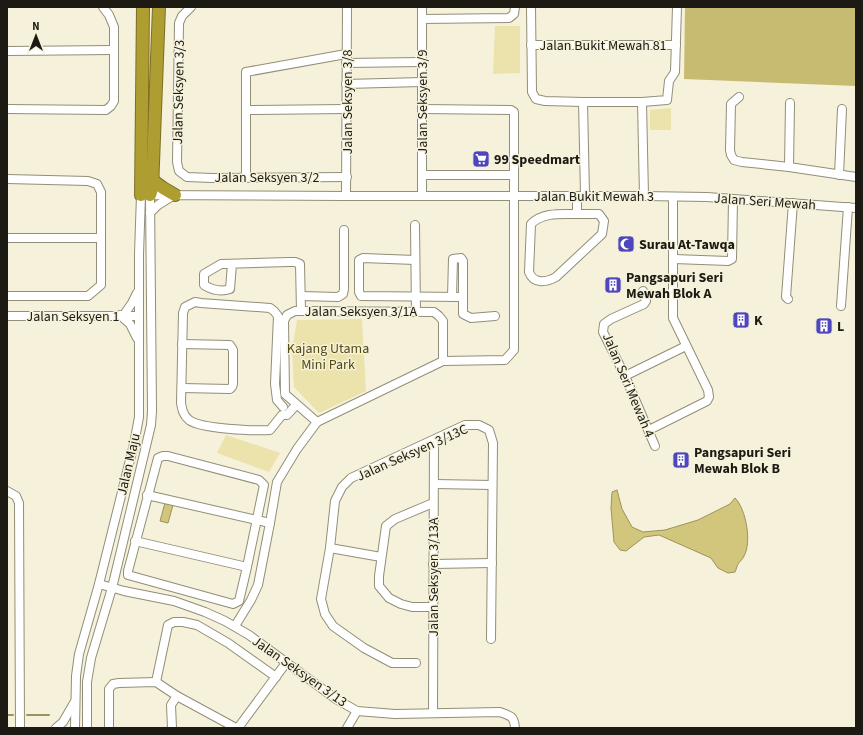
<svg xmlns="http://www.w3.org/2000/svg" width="863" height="735" font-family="'Source Sans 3',sans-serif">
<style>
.green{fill:#ebe2ac}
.forest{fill:#c7bb72}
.water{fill:#d2c67d;stroke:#9b925d}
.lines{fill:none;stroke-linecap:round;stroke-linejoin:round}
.stream{stroke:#9b925d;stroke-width:2}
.minor-casing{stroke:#918e79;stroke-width:10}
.highway-casing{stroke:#7b6f26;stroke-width:14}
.minor{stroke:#fff;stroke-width:8}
.highway{stroke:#ae9d31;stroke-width:12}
.labels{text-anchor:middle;stroke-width:3;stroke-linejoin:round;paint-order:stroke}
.street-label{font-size:14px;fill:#1c1a12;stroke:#f5f1da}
.poi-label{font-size:14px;font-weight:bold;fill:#1c1a12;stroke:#f5f1da;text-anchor:start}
.park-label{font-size:14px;fill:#534a11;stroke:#f5f1da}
</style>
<rect width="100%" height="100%" fill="#f5f1da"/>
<g class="green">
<polygon points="495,26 520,26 520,73 493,74"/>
<polygon points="671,108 671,130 650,130 650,110"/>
<polygon points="362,319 366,391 319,413 294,387 292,350 297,320"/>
<polygon points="226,435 280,453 269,472 217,453"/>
</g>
<polygon class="forest" points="685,7 856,7 856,86 684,79"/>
<g class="water">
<path d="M617 490 622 509 632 527 643 532 665 530 698 520 730 504 735 498C746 509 752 542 744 556 743 559 740 561 738 564 737 566 736 570 735 572L728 573 718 568 711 558 659 535 644 537 626 551 620 550 614 542 611 508 612 492Z"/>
<polygon points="165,503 173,505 168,523 160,521"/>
</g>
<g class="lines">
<g class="stream">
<polyline points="7,715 13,715"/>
<polyline points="27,715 49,715"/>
</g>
<g class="minor-casing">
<g id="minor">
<polyline points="191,7 182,16 179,23 177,162 179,171 187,177 212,178 347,177"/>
<polyline points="531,7 532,92 536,99 545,101 583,102 642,102 667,100 669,81 675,72 677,7"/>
<polyline points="422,19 509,18 514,14 515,7"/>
<polyline points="531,45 676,45"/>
<polyline points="7,51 114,50"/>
<polyline points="346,63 422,62"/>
<polyline points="346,84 422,82"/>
<polyline points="739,97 731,104 730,150 731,155 734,160 742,162 789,167 856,177"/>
<polyline points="583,102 585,195"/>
<polyline points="642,102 644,196"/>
<polyline points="7,109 106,110 111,106 114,101 114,27 109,15 103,7"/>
<polyline points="246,110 346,109"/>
<polyline points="789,167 790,103"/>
<polyline points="422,175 514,175"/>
<polyline points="839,175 842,109"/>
<polyline points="246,177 246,72 346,54"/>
<polyline points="7,179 88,181 97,184 101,192 101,285 88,296 7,296"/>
<polyline points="346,196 347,7"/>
<polyline points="422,196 422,7"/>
<polyline points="577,196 577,214"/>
<polyline points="150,213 158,205 174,195"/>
<path d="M577 214H599L604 221 602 234 556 277C547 282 534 285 529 272L531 224C543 212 561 214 577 214Z"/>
<polyline points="415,225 416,312"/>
<polyline points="7,238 101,238"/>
<polyline points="674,259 728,261 732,259 733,199"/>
<polyline points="415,260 363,258 359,260 359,292 361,296 463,297 463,314 471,318 495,316"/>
<path d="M232 264 230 289C221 292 212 290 204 285V274L221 264 289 262H295L300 264 301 311"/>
<polyline points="643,291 646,301 644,304 611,319 604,324 603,332 625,376 655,446"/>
<polyline points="301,296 338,297 343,294 344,289 344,230"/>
<polyline points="452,297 453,259 461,258 463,261 463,297"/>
<polyline points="788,299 786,297 793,203"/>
<polyline points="841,306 848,207"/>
<polyline points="120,315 130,324 137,338"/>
<polyline points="7,316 139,316"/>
<polyline points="123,316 132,303 137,293"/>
<polyline points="625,376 686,346"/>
<polyline points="182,388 230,389 232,387 233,384 233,350 230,345 182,344"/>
<path d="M283 407 277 400 275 384 278 316 274 311 270 308 201 303 195 302 185 307 183 313 181 403C182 409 183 415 189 420 201 429 254 431 270 430L282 415H287L296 405"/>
<polyline points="317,422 285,394 284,321 287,315 295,311 301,311 434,312 439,316 443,321 443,361"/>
<polyline points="649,430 707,401 709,397 708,390 673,318 673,197"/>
<polyline points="434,484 492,485"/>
<polyline points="7,491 16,496 19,503 20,728"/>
<polyline points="147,495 270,523"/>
<polyline points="135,541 247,567 264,485 259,480 168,456 163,456 158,458 128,571 128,575 233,604 239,601 247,567"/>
<polyline points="330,548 381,557"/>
<polyline points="433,564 492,563"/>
<path d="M99 584 124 591 174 601 205 612 225 621 249 635 336 699 357 711 395 714 500 712C511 716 514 716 515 728"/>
<polyline points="433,607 412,607 401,604 389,598 379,586 379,576 386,526 395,519 433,503"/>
<polyline points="235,626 251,600 258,585 270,523 277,482 297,449 317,422 443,361 505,360 514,350 514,112 511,110 422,109"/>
<polyline points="416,663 392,663 364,648 333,626 325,614 321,599 330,548 335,501 342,487 351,478 465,425 479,425 489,430 493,443 491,639"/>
<polyline points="156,682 168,625 174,622 183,622 197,625 228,643 276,677"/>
<polyline points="433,713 434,441"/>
<polyline points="56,728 63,722 74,703"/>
<polyline points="75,728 76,676 79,654 99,584 134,444 139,417 139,254 141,195 346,196 644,196 707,197 856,208"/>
<polyline points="87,728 87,682 91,658 112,588 151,425 152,411 150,195"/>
<polyline points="109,728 109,689 113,684 119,683 156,682 177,696 236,728"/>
<polyline points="172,728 171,705 177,696"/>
<polyline points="238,728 286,663"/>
<polyline points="347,728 357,711"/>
</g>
</g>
<g class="highway-casing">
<g id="highway">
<polyline points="152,180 163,188 175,195"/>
<polyline points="141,195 143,7"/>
<polyline points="150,195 152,189 159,7"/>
</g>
</g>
<use href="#minor" class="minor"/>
<use href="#highway" class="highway"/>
</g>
<defs>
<g id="supermarket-square" transform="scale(0.9)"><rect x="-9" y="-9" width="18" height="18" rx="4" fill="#4e46bd" stroke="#f5f1da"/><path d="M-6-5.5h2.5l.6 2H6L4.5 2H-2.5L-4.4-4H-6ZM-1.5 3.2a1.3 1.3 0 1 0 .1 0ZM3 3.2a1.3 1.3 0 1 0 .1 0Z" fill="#fff"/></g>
<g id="mosque-square" transform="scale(0.9)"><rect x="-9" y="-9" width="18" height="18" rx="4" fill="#4e46bd" stroke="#f5f1da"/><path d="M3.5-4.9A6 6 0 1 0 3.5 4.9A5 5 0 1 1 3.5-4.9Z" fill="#fff"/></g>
<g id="building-square" transform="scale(0.9)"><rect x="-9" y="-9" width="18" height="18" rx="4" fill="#4e46bd" stroke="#f5f1da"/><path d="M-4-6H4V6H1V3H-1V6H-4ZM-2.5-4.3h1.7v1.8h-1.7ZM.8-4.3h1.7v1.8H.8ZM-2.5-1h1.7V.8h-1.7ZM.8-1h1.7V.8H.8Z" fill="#fff"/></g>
</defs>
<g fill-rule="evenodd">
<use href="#supermarket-square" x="481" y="159"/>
<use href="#mosque-square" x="626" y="244"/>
<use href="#building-square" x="613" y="285"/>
<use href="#building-square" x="741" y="320"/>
<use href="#building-square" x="824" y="326"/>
<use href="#building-square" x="681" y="460"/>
</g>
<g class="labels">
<g class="street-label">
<text x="603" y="50">Jalan Bukit Mewah 81</text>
<text transform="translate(178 92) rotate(-89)" y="5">Jalan Seksyen 3/3</text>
<text transform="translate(347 102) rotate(-90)" y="5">Jalan Seksyen 3/8</text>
<text transform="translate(422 102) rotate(-90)" y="5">Jalan Seksyen 3/9</text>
<text x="267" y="182">Jalan Seksyen 3/2</text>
<text x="594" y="201">Jalan Bukit Mewah 3</text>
<text transform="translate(765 201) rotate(4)" y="5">Jalan Seri Mewah</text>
<text x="361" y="316">Jalan Seksyen 3/1A</text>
<text x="73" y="321">Jalan Seksyen 1</text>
<text transform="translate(629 385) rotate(67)" y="5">Jalan Seri Mewah 4</text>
<text transform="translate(412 452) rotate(-24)" y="5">Jalan Seksyen 3/13C</text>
<text transform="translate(128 464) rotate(-77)" y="5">Jalan Maju</text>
<text transform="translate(433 577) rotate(-90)" y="5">Jalan Seksyen 3/13A</text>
<text transform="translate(300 671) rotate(35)" y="5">Jalan Seksyen 3/13</text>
</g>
<g class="poi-label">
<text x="494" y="164">99 Speedmart</text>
<text x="639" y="249">Surau At-Tawqa</text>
<text x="626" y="282">Pangsapuri Seri<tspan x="626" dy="16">Mewah Blok A</tspan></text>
<text x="754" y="325">K</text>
<text x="837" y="331">L</text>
<text x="694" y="457">Pangsapuri Seri<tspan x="694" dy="16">Mewah Blok B</tspan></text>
</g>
<g class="park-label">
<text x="328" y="353">Kajang Utama<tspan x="328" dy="16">Mini Park</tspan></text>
</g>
</g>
<rect width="863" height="735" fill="none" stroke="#1c1a12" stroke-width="16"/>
<g transform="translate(36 36)" stroke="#f5f1da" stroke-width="3" paint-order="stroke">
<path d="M0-3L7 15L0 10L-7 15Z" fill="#1c1a12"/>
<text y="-6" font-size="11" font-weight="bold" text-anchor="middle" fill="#1c1a12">N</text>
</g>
</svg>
